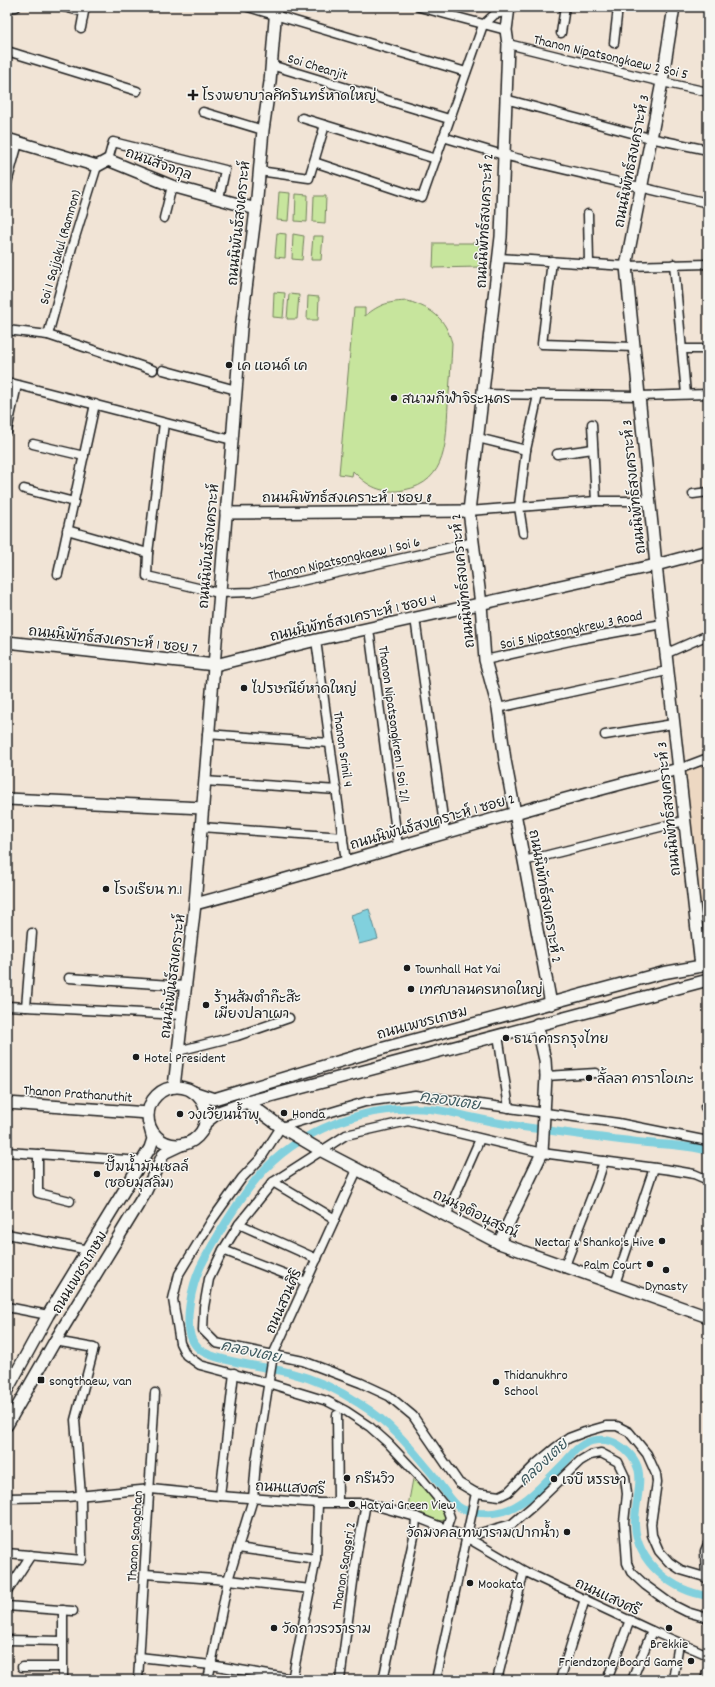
<svg xmlns="http://www.w3.org/2000/svg" width="715" height="1687" font-family="Dekko,'Playpen Sans Thai',sans-serif">
<style>
.built{fill:#edd8c2}
.green{fill:#c7e59d;stroke:#72805c}
.water{fill:#81d0dd;stroke:#598890}
.lines{fill:none;stroke-linecap:round;stroke-linejoin:round}
.canal{stroke:#81d0dd;stroke-width:8}
.street-casing{stroke:#1c1c1c;stroke-width:11}
.secondary-casing{stroke:#1c1c1c;stroke-width:14}
.street{stroke:#f6f6f2;stroke-width:8}
.secondary{stroke:#f6f6f2;stroke-width:11}
.poi-dot{fill:#1c1c1c;stroke:#f6f6f2;stroke-width:1.5}
.labels{text-anchor:middle;stroke-width:3;stroke-linejoin:round;paint-order:stroke}
.street-label{font-size:14px;fill:#1c1c1c;stroke:#f6f6f2}
.poi-label{font-size:14px;fill:#1c1c1c;stroke:#f6f6f2;text-anchor:start}
.water-label{font-size:15px;font-style:italic;fill:#3f5b60;stroke:#f6f6f2}
</style>
<rect width="100%" height="100%" fill="#f1e4d6"/>
<filter id="ink" filterUnits="userSpaceOnUse"><feTurbulence type="fractalNoise" baseFrequency=".025" numOctaves="2"/><feDisplacementMap in="SourceGraphic" scale="8" xChannelSelector="R" yChannelSelector="G"/><feConvolveMatrix kernelMatrix="1 2 1 2 8 2 1 2 1" color-interpolation-filters="sRGB"/></filter>
<g filter="url(#ink)">
<polygon class="built" points="708,761 708,949 700,951 678,770"/>
<g class="green">
<polygon points="279,192 290,193 288,221 277,220"/>
<polygon points="296,194 308,195 307,222 295,221"/>
<polygon points="314,196 326,196 325,223 313,222"/>
<polygon points="277,233 286,234 285,258 275,257"/>
<polygon points="293,234 304,236 302,260 292,259"/>
<polygon points="313,236 323,236 321,260 311,260"/>
<polygon points="434,243 479,243 479,267 433,268"/>
<polygon points="274,292 285,293 283,318 273,317"/>
<polygon points="289,294 299,295 297,319 287,319"/>
<polygon points="308,296 319,297 318,320 307,320"/>
<path d="M408 301C433 309 445 318 452 343 451 364 450 384 448 404 446 440 448 482 404 490 382 494 368 487 353 471L352 476 339 474 354 308H365V316C381 303 389 302 408 301Z"/>
<polygon points="413,1479 432,1497 448,1516 445,1521 435,1520 408,1506"/>
</g>
<polygon class="water" points="369,909 378,939 359,944 351,915"/>
<g class="lines">
<path class="canal" d="M708 1151C688 1145 667 1145 647 1143 610 1139 574 1134 538 1129 515 1126 492 1122 470 1117 457 1114 443 1110 430 1109 367 1104 298 1129 257 1178 237 1202 220 1231 205 1258 193 1279 178 1331 199 1349 212 1361 270 1367 291 1373 315 1379 339 1390 360 1404 390 1422 411 1448 433 1475 440 1484 451 1501 459 1507 468 1513 483 1514 493 1513 522 1511 545 1482 564 1463 569 1458 573 1452 578 1448 589 1439 605 1437 617 1444 654 1466 634 1494 635 1525 637 1563 673 1591 708 1596"/>
<g class="street-casing">
<g id="street">
<polyline points="64,7 84,12 81,28"/>
<polyline points="248,7 466,72"/>
<polyline points="419,7 506,30"/>
<polyline points="7,8 16,7"/>
<polyline points="561,33 565,7"/>
<polyline points="614,43 618,7"/>
<polyline points="508,44 662,82 708,92"/>
<polyline points="7,51 137,91"/>
<polyline points="271,65 449,119"/>
<polyline points="505,99 650,138 708,150"/>
<polyline points="203,112 263,130"/>
<polyline points="302,118 436,159"/>
<polyline points="443,137 503,155 708,203"/>
<polyline points="108,160 113,142 225,170 219,198"/>
<polyline points="314,162 422,198 483,25 495,14 509,11"/>
<polyline points="259,171 309,178 325,125"/>
<polyline points="7,183 18,143 12,140"/>
<polyline points="588,214 589,263"/>
<polyline points="164,218 172,186"/>
<polyline points="499,258 626,266 708,264"/>
<polyline points="552,261 542,344 634,347"/>
<polyline points="674,264 686,394"/>
<polyline points="7,330 48,335 153,370"/>
<polyline points="48,335 72,247 97,166"/>
<polyline points="682,349 708,349"/>
<polyline points="163,370 236,390"/>
<polyline points="7,382 232,440"/>
<polyline points="483,394 639,396 708,394"/>
<polyline points="592,424 596,501"/>
<polyline points="7,431 17,385"/>
<polyline points="478,438 526,450"/>
<polyline points="33,444 84,456"/>
<polyline points="557,454 593,449"/>
<polyline points="24,489 74,502"/>
<polyline points="693,494 708,492"/>
<polyline points="469,511 596,501 649,501"/>
<polyline points="67,530 148,553 164,423"/>
<polyline points="523,533 519,507 526,450 538,395"/>
<polyline points="148,553 147,576 219,593 252,592 474,542"/>
<polyline points="58,574 95,404"/>
<polyline points="415,618 445,832"/>
<polyline points="369,629 398,846"/>
<polyline points="316,640 346,862"/>
<polyline points="665,654 708,635"/>
<polyline points="485,660 579,639 662,624"/>
<polyline points="498,708 667,671"/>
<polyline points="207,734 330,743"/>
<polyline points="605,735 673,724"/>
<polyline points="679,769 708,758"/>
<polyline points="204,781 337,790"/>
<polyline points="201,827 343,837"/>
<polyline points="524,861 684,821"/>
<polyline points="69,978 185,986"/>
<polyline points="7,1006 181,1015"/>
<polyline points="26,1007 32,933"/>
<polyline points="498,1035 509,1108"/>
<polyline points="178,1051 237,1036 289,1018"/>
<polyline points="546,1076 596,1073"/>
<polyline points="705,1107 708,1108"/>
<polyline points="7,1152 142,1161"/>
<polyline points="38,1154 38,1193 70,1201"/>
<polyline points="708,1180 694,1174 671,1170 542,1153 408,1121 346,1135 273,1182 239,1224 223,1250 209,1279 204,1307 203,1330 216,1343 303,1361 361,1383 389,1396 413,1416 459,1483 476,1493 500,1496 508,1492 537,1463 555,1448 569,1438 585,1432 606,1426 617,1426 629,1432 647,1454 656,1474 657,1482 651,1524 652,1535 659,1551 669,1562 681,1570 708,1578"/>
<polyline points="273,1182 335,1219"/>
<polyline points="446,1216 480,1139"/>
<polyline points="239,1224 317,1259"/>
<polyline points="7,1234 89,1250"/>
<polyline points="223,1250 306,1282"/>
<polyline points="564,1268 598,1180 604,1161"/>
<polyline points="615,1284 654,1168"/>
<polyline points="7,1307 48,1315"/>
<polyline points="337,1415 338,1502"/>
<polyline points="220,1496 234,1373"/>
<polyline points="7,1498 67,1497 151,1489 220,1496 318,1503 366,1503 416,1517 466,1537 524,1571 652,1631 708,1655"/>
<polyline points="446,1529 450,1517 447,1509 422,1479 388,1443 370,1427 346,1411 327,1401 268,1383 200,1365 186,1355 180,1343 173,1299 179,1274 212,1220 242,1178 261,1158 281,1127 365,1102 415,1095 618,1123 708,1141"/>
<polyline points="466,1537 512,1524 533,1506 580,1461 590,1455 601,1453 618,1462 625,1477 627,1494 624,1522 627,1563 631,1572 645,1585 671,1604 687,1612 708,1618"/>
<polyline points="238,1548 316,1559"/>
<polyline points="7,1553 82,1560 81,1495 75,1420 94,1348 55,1341"/>
<polyline points="145,1574 228,1580 311,1589"/>
<polyline points="706,1578 705,1551 708,1544"/>
<polyline points="7,1592 31,1555"/>
<polyline points="7,1606 73,1611"/>
<polyline points="7,1640 63,1641"/>
<polyline points="139,1657 211,1665 292,1679"/>
<polyline points="22,1667 62,1667"/>
<polyline points="63,1680 63,1610"/>
<polyline points="138,1680 155,1393"/>
<polyline points="208,1680 228,1580 253,1499 256,1462 273,1355 357,1170"/>
<polyline points="292,1680 316,1559 318,1503"/>
<polyline points="340,1680 357,1552 366,1503"/>
<polyline points="383,1680 415,1532 416,1517"/>
<polyline points="436,1680 476,1493"/>
<polyline points="497,1680 524,1571"/>
<polyline points="560,1680 585,1599"/>
<polyline points="607,1680 630,1620"/>
<polyline points="632,1680 652,1631"/>
<polyline points="673,1680 679,1643"/>
</g>
</g>
<g class="secondary-casing">
<g id="secondary">
<polyline points="509,7 506,30 508,44 501,237 469,511 481,604 485,660 498,708 505,760 551,1004"/>
<polyline points="674,7 662,82 626,266 656,565 701,966"/>
<polyline points="7,139 97,166 108,160 172,186 256,209"/>
<polyline points="226,513 469,511"/>
<polyline points="7,642 215,665 316,640 656,565 708,551"/>
<polyline points="7,799 203,808"/>
<path d="M195 904C357 861 516 809 679 769"/>
<polyline points="174,1087 195,904 241,329 256,209 263,130 270,82 276,7"/>
<circle cx="177" cy="1116" r="29"/>
<polyline points="193,1092 214,1099 384,1048 662,973 707,965"/>
<polyline points="247,1102 281,1127 320,1150 499,1243 708,1317"/>
<polyline points="7,1103 148,1113"/>
<polyline points="205,1123 219,1112 247,1102 708,980"/>
<polyline points="499,1243 542,1153 546,1076 545,1060 537,1024"/>
<polyline points="7,1390 48,1315 150,1148 153,1139 150,1128"/>
<polyline points="7,1425 55,1341 144,1195 164,1153 183,1144"/>
<polyline points="707,1680 708,1673"/>
</g>
</g>
<use href="#street" class="street"/>
<use href="#secondary" class="secondary"/>
</g>
</g>
<g class="poi-dot">
<path d="M191 89h4v4h4v4h-4v4h-4v-4h-4v-4h4z"/>
<circle cx="229" cy="365" r="4"/>
<circle cx="394" cy="398" r="4"/>
<circle cx="244" cy="688" r="4"/>
<circle cx="106" cy="889" r="4"/>
<circle cx="407" cy="968" r="4"/>
<circle cx="411" cy="989" r="4"/>
<circle cx="206" cy="1005" r="4"/>
<circle cx="506" cy="1038" r="4"/>
<circle cx="136" cy="1057" r="4"/>
<circle cx="589" cy="1078" r="4"/>
<circle cx="284" cy="1113" r="4"/>
<circle cx="180" cy="1114" r="4"/>
<circle cx="97" cy="1174" r="4"/>
<circle cx="662" cy="1241" r="4"/>
<circle cx="650" cy="1264" r="4"/>
<circle cx="666" cy="1270" r="4"/>
<rect x="37" y="1376" width="8" height="8" rx="2"/>
<circle cx="496" cy="1382" r="4"/>
<circle cx="347" cy="1478" r="4"/>
<circle cx="554" cy="1479" r="4"/>
<circle cx="352" cy="1504" r="4"/>
<circle cx="567" cy="1532" r="4"/>
<circle cx="470" cy="1583" r="4"/>
<circle cx="274" cy="1628" r="4"/>
<circle cx="669" cy="1628" r="4"/>
<circle cx="691" cy="1661" r="4"/>
</g>
<g class="labels">
<g class="street-label">
<text transform="translate(611 56) rotate(13)" y="5">Thanon Nipatsongkaew 2 Soi 5</text>
<text transform="translate(318 66) rotate(17)" y="5">Soi Cheanjit</text>
<text transform="translate(631 161) rotate(-79)" y="5">ถนนนิพัทธ์สงเคราะห์ 3</text>
<text transform="translate(159 163) rotate(20)" y="5">ถนนสัจจกุล</text>
<text transform="translate(484 221) rotate(-87)" y="5">ถนนนิพัทธ์สงเคราะห์ 2</text>
<text transform="translate(238 223) rotate(-84)" y="5">ถนนนิพันธ์สงเคราะห์</text>
<text transform="translate(59 247) rotate(-74)" y="5">Soi 1 Sajjakul (Ramnon)</text>
<text transform="translate(633 487) rotate(-96)" y="5">ถนนนิพัทธ์สงเคราะห์ 3</text>
<text x="347" y="502">ถนนนิพัทธ์สงเคราะห์ 1 ซอย 8</text>
<text transform="translate(208 546) rotate(-85)" y="5">ถนนนิพันธ์สงเคราะห์</text>
<text transform="translate(344 558) rotate(-13)" y="5">Thanon Nipatsongkaew 1 Soi 6</text>
<text transform="translate(462 581) rotate(-96)" y="5">ถนนนิพัทธ์สงเคราะห์ 2</text>
<text transform="translate(353 617) rotate(-13)" y="5">ถนนนิพัทธ์สงเคราะห์ 1 ซอย 4</text>
<text transform="translate(571 629) rotate(-12)" y="5">Soi 5 Nipatsongkrew 3 Road</text>
<text transform="translate(113 639) rotate(6)" y="5">ถนนนิพัทธ์สงเคราะห์ 1 ซอย 7</text>
<text transform="translate(395 724) rotate(82)" y="5">Thanon Nipatsongkren 1 Soi 2/1</text>
<text transform="translate(344 749) rotate(82)" y="5">Thanon Srinil 4</text>
<text transform="translate(668 809) rotate(-96)" y="5">ถนนนิพัทธ์สงเคราะห์ 3</text>
<text transform="translate(432 821) rotate(-16)" y="5">ถนนนิพันธ์สงเคราะห์ 1 ซอย 2</text>
<text transform="translate(546 896) rotate(80)" y="5">ถนนนิพัทธ์สงเคราะห์ 2</text>
<text transform="translate(172 976) rotate(-83)" y="5">ถนนนิพันธ์สงเคราะห์</text>
<text transform="translate(422 1022) rotate(-15)" y="5">ถนนเพชรเกษม</text>
<text transform="translate(78 1093) rotate(4)" y="5">Thanon Prathanuthit</text>
<text transform="translate(476 1213) rotate(26)" y="5">ถนนจุติอนุสรณ์</text>
<text transform="translate(79 1272) rotate(-59)" y="5">ถนนเพชรเกษม</text>
<text transform="translate(283 1301) rotate(-66)" y="5">ถนนสวนศิริ</text>
<text transform="translate(290 1487) rotate(3)" y="5">ถนนเเสงศรี</text>
<text transform="translate(134 1536) rotate(-86)" y="5">Thanon Sangchan</text>
<text transform="translate(343 1566) rotate(-81)" y="5">Thanon Sangsri 2</text>
<text transform="translate(608 1596) rotate(25)" y="5">ถนนเเสงศรี</text>
</g>
<g class="poi-label">
<text x="202" y="100">โรงพยาบาลศิครินทร์หาดใหญ่</text>
<text x="237" y="370">เค แอนด์ เค</text>
<text x="402" y="403">สนามกีฬาจิระนคร</text>
<text x="252" y="693">ไปรษณีย์หาดใหญ่</text>
<text x="114" y="894">โรงเรียน ท.1</text>
<text x="415" y="973">Townhall Hat Yai</text>
<text x="419" y="994">เทศบาลนครหาดใหญ่</text>
<text x="214" y="1002">ร้านส้มตำก๊ะส๊ะ<tspan x="214" dy="16">เมี่ยงปลาเผา</tspan></text>
<text x="514" y="1043">ธนาคารกรุงไทย</text>
<text x="144" y="1062">Hotel President</text>
<text x="597" y="1083">ลั้ลลา คาราโอเกะ</text>
<text x="292" y="1118">Honda</text>
<text x="188" y="1119">วงเวียนน้ำพุ</text>
<text x="105" y="1171">ปั๊มน้ำมันเชลล์<tspan x="105" dy="16">(ซอยมุสลิม)</tspan></text>
<text x="654" y="1246" text-anchor="end">Nectar &amp; Shanko's Hive</text>
<text x="642" y="1269" text-anchor="end">Palm Court</text>
<text x="666" y="1290" text-anchor="middle">Dynasty</text>
<text x="504" y="1379">Thidanukhro<tspan x="504" dy="16">School</tspan></text>
<text x="49" y="1385">songthaew, van</text>
<text x="355" y="1483">กรีนวิว</text>
<text x="562" y="1484">เจบี หรรษา</text>
<text x="360" y="1509">Hatyai Green View</text>
<text x="559" y="1537" text-anchor="end">วัดมงคลเทพาราม(ปากน้ำ)</text>
<text x="478" y="1588">Mookata</text>
<text x="282" y="1633">วัดถาวรวราราม</text>
<text x="669" y="1648" text-anchor="middle">Brekkie</text>
<text x="683" y="1666" text-anchor="end">Friendzone Board Game</text>
</g>
<g class="water-label">
<text transform="translate(450 1100) rotate(9)" y="5">คลองเตย</text>
<text transform="translate(251 1351) rotate(12)" y="5">คลองเตย</text>
<text transform="translate(543 1462) rotate(-43)" y="5">คลองเตย</text>
</g>
</g>
<rect width="715" height="1687" fill="none" stroke="#f6f6f2" stroke-width="24"/>
<rect x="12" y="12" width="691" height="1663" fill="none" stroke="#1c1c1c" stroke-width="1.5" filter="url(#ink)"/>
</svg>
